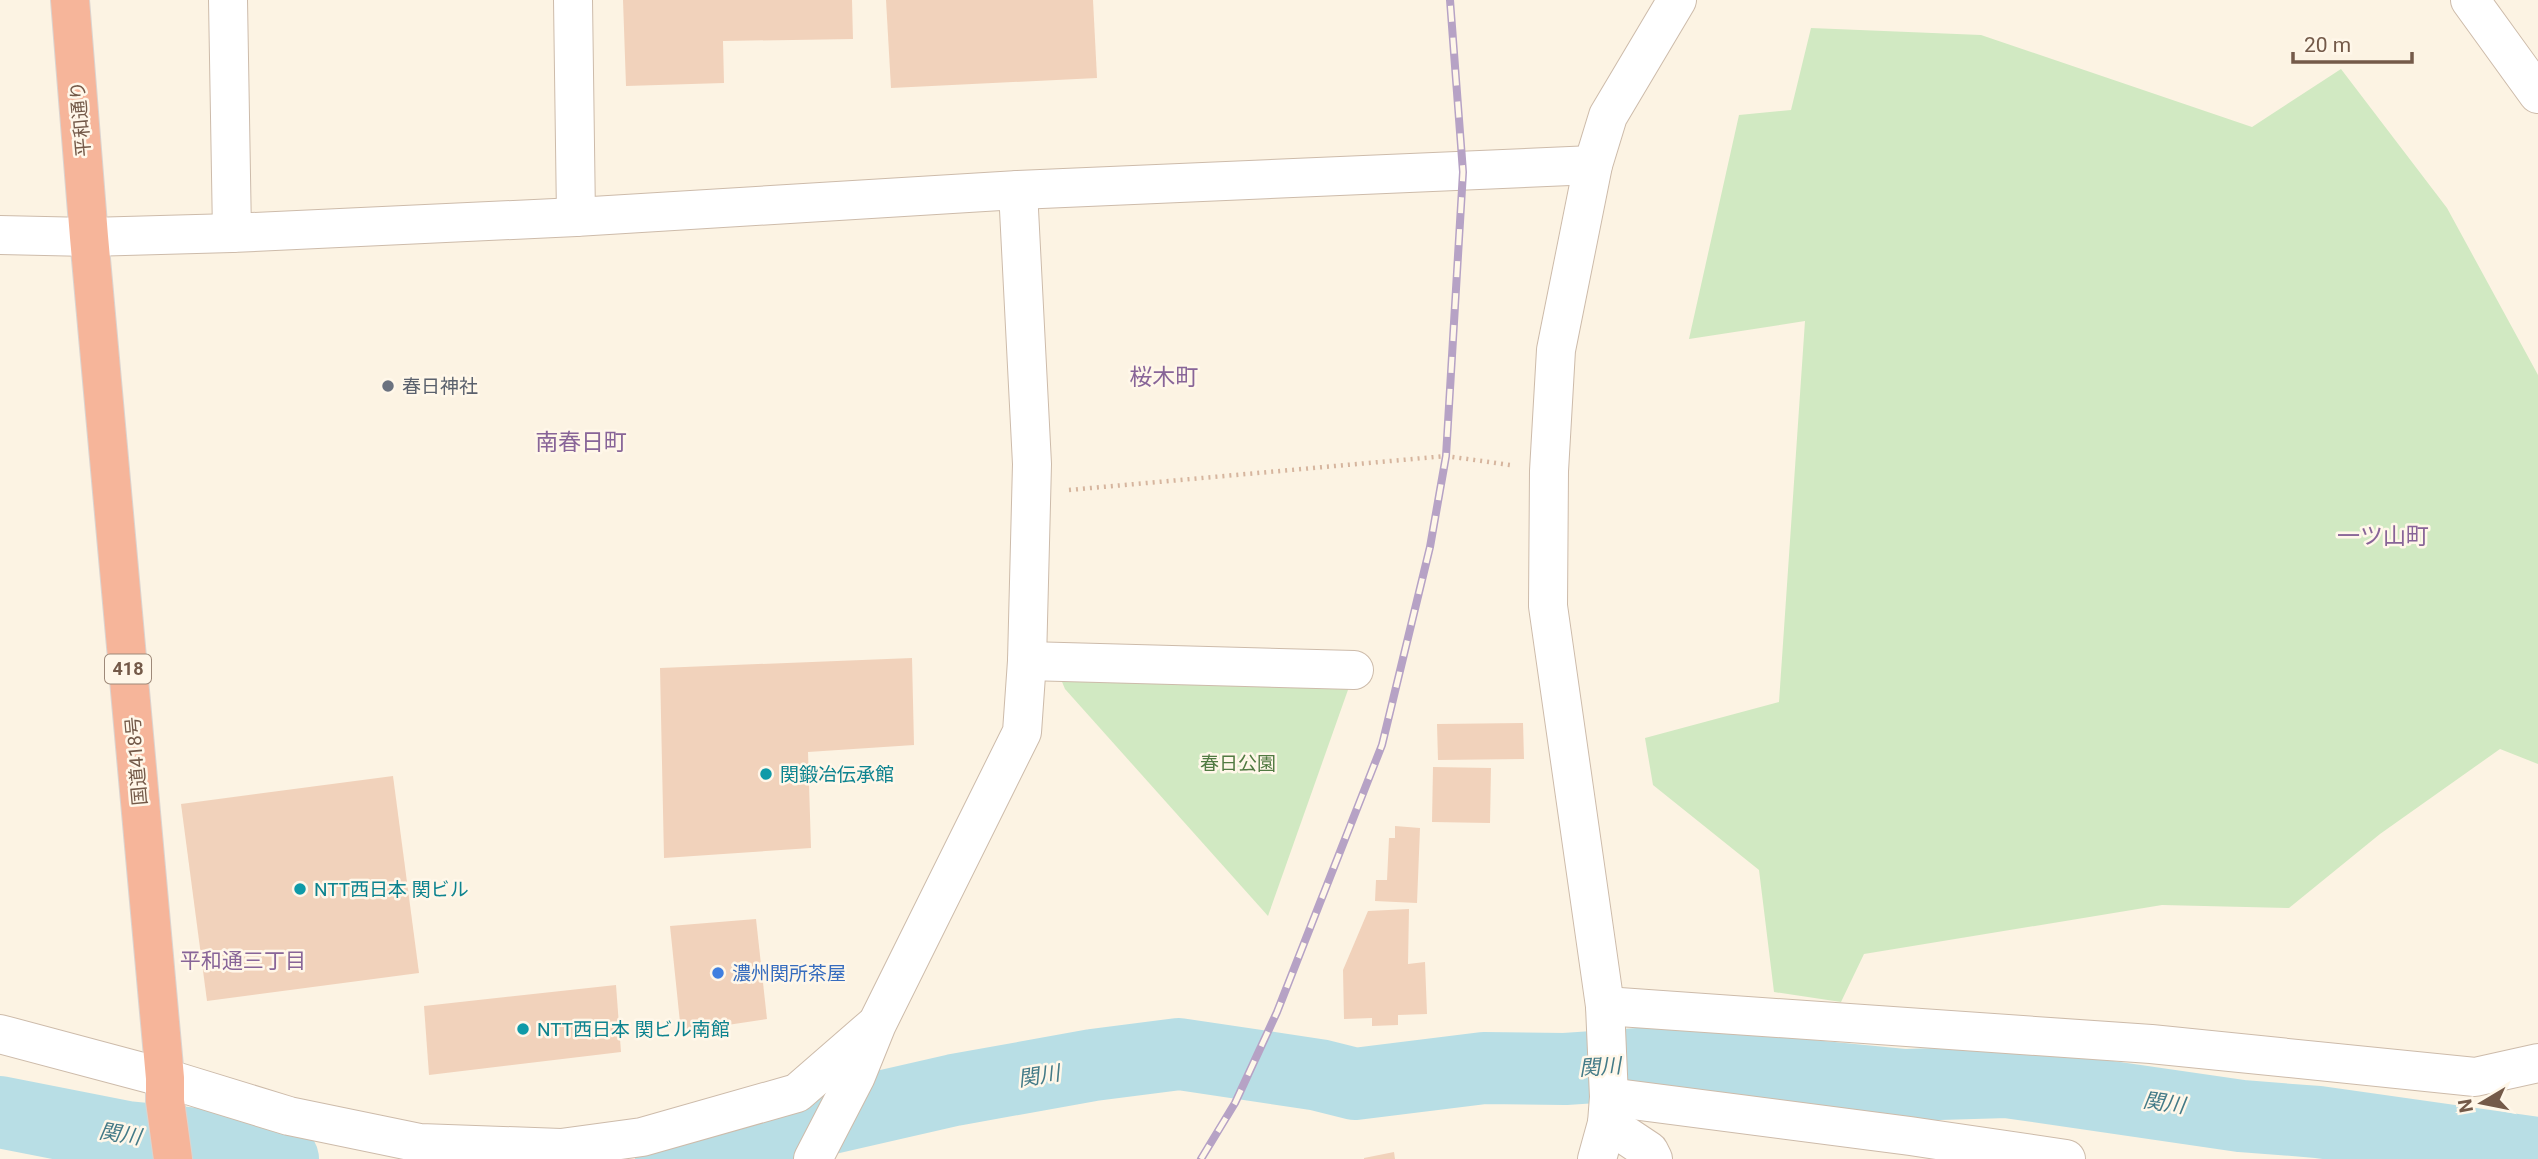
<svg xmlns="http://www.w3.org/2000/svg" width="2538" height="1159" font-family="Roboto,'Noto Sans JP',sans-serif">
<style>
.green{fill:#d1e9c2}
.lines{fill:none;stroke-linecap:round;stroke-linejoin:round}
.river{stroke:#b8dee5;stroke-width:72}
.building{fill:#f1d2bb}
.minor-casing{stroke:#cdbbaa;stroke-width:40}
.highway-casing{stroke:#dbd4d0;stroke-width:40}
.path{stroke:#d6b59e;stroke-width:4.5;stroke-dasharray:2 5;stroke-linecap:butt}
.minor{stroke:#fff;stroke-width:38}
.highway{stroke:#f6b59a;stroke-width:38}
.rail-casing{stroke:#b6a2c5;stroke-width:8}
.rail{stroke:#fff7e9;stroke-width:5;stroke-dasharray:16;stroke-linecap:butt}
.worship-dot{fill:#6b7280;stroke:#fff7e9;stroke-width:2.5}
.culture-dot{fill:#0f9aa8;stroke:#fff7e9;stroke-width:2.5}
.shop-dot{fill:#3f7fe0;stroke:#fff7e9;stroke-width:2.5}
.labels{text-anchor:middle;stroke-width:5;stroke-linejoin:round;paint-order:stroke}
.shield{fill:#fff7e9;stroke:#9e8979;stroke-width:2}
.shield-label{font-size:18px;font-weight:bold;fill:#745a49}
.street-label{font-size:19px;fill:#745a49;stroke:#fff7e9}
.worship-label{font-size:19px;fill:#5b616d;stroke:#fff7e9;text-anchor:start}
.park-label{font-size:19px;fill:#517a42;stroke:#fff7e9}
.culture-label{font-size:19px;fill:#0d838f;stroke:#fff7e9;text-anchor:start}
.shop-label{font-size:19px;fill:#366cbe;stroke:#fff7e9;text-anchor:start}
.neighbourhood-label{font-size:21px;fill:#886598;stroke:#fff7e9}
.water-label{font-size:21px;font-style:italic;fill:#437a87;stroke:#fff7e9}
.quarter-label{font-size:23px;fill:#886598;stroke:#fff7e9}
</style>
<rect width="100%" height="100%" fill="#fcf3e3"/>
<g class="green">
<polygon points="1811,28 1981,35 2252,127 2341,69 2447,208 2538,375 2538,764 2500,749 2380,834 2289,908 2162,905 1864,954 1841,1002 1774,992 1759,870 1653,785 1645,738 1779,702 1805,321 1689,339 1739,115 1791,110"/>
<polygon points="1060,677 1349,687 1268,916 1065,689"/>
</g>
<g class="lines">
<g class="river">
<polyline points="0,1112 127,1137 239,1148 283,1159"/>
<polyline points="671,1159 735,1140 954,1090 1093,1065 1179,1054 1319,1075 1355,1084 1484,1068 1565,1069 1669,1062 1905,1085 2007,1082 2241,1116 2318,1122 2538,1153"/>
</g>
</g>
<g class="building">
<polygon points="623,0 852,0 853,39 723,41 724,83 626,86"/>
<polygon points="886,0 1093,0 1097,78 891,88"/>
<polygon points="912,658 914,745 808,752 811,848 664,858 660,668"/>
<polygon points="1523,723 1524,759 1438,760 1437,724"/>
<polygon points="1433,767 1491,768 1490,823 1432,822"/>
<polygon points="393,776 419,973 207,1001 181,804"/>
<polygon points="1395,826 1420,828 1417,903 1375,901 1376,880 1387,880 1389,838 1395,838"/>
<polygon points="1409,909 1408,964 1425,962 1427,1014 1398,1015 1398,1025 1372,1026 1372,1018 1344,1019 1343,970 1368,911"/>
<polygon points="756,919 767,1019 681,1032 670,926"/>
<polygon points="616,985 621,1052 429,1075 424,1006"/>
<polygon points="1394,1152 1395,1159 1364,1159 1364,1158"/>
</g>
<g class="lines">
<g class="minor-casing">
<g id="minor">
<polyline points="228,0 232,233"/>
<polyline points="573,0 576,217"/>
<polyline points="2470,0 2538,94"/>
<polyline points="0,235 89,237 232,233 576,217 1018,190 1593,165"/>
<polyline points="1027,661 1354,670"/>
<polyline points="1605,1006 2151,1044 2475,1077 2538,1063"/>
<polyline points="0,1034 165,1078 289,1116 420,1143 561,1148 642,1137 797,1093 873,1027"/>
<polyline points="1609,1097 1910,1136 2066,1159"/>
<polyline points="1607,1123 1649,1151 1653,1159"/>
<polyline points="813,1159 856,1076 877,1024 1022,732 1027,661 1032,464 1018,190"/>
<polyline points="1597,1159 1607,1123 1609,1097 1605,1006 1548,606 1549,471 1556,350 1593,165 1608,116 1677,0"/>
</g>
</g>
<g class="highway-casing">
<polyline id="highway" points="70,0 89,237 165,1078 165,1101 173,1159"/>
</g>
<polyline class="path" points="1069,490 1446,456 1510,465"/>
<use href="#minor" class="minor"/>
<use href="#highway" class="highway"/>
<g class="rail-casing">
<polyline id="rail" points="1201,1159 1235,1103 1277,1012 1382,745 1430,547 1446,456 1463,172 1450,0"/>
</g>
<use href="#rail" class="rail"/>
</g>
<circle class="worship-dot" cx="388" cy="386" r="7"/>
<g class="culture-dot">
<circle cx="766" cy="774" r="7"/>
<circle cx="300" cy="889" r="7"/>
<circle cx="523" cy="1029" r="7"/>
</g>
<circle class="shop-dot" cx="718" cy="973" r="7"/>
<g class="labels">
<rect class="shield" x="105" y="654.5" width="46" height="29" rx="5"/>
<g class="shield-label">
<text x="128" y="675">418</text>
</g>
<g class="street-label">
<text transform="translate(80 119) rotate(-95)" y="7">平和通り</text>
<text transform="translate(136 761) rotate(-95)" y="7">国道418号</text>
</g>
<g class="worship-label">
<text x="402" y="393">春日神社</text>
</g>
<g class="park-label">
<text x="1238" y="770">春日公園</text>
</g>
<g class="culture-label">
<text x="780" y="781">関鍛冶伝承館</text>
<text x="314" y="896">NTT西日本 関ビル</text>
<text x="537" y="1036">NTT西日本 関ビル南館</text>
</g>
<g class="shop-label">
<text x="732" y="980">濃州関所茶屋</text>
</g>
<g class="neighbourhood-label">
<text x="243" y="968">平和通三丁目</text>
</g>
<g class="water-label">
<text transform="translate(1600 1067) rotate(-4)" y="7">関川</text>
<text transform="translate(1039 1076) rotate(-9)" y="7">関川</text>
<text transform="translate(2164 1103) rotate(8)" y="7">関川</text>
<text transform="translate(120 1134) rotate(9)" y="7">関川</text>
</g>
<g class="quarter-label">
<text x="1164" y="385">桜木町</text>
<text x="581" y="450">南春日町</text>
<text x="2383" y="544">一ツ山町</text>
</g>
</g>
<g transform="translate(2482 1103) rotate(260)" stroke="#fff7e9" stroke-width="5" paint-order="stroke">
<path d="M0-5L12 26L0 18L-12 26Z" fill="#745a49"/>
<text y="-10" font-size="19" font-weight="bold" text-anchor="middle" fill="#745a49">N</text>
</g>
<path d="M2293 52v10h119v-10" fill="none" stroke="#745a49" stroke-width="3.5"/>
<text x="2304" y="52" font-size="21" fill="#745a49" stroke="#fff7e9" stroke-width="5" paint-order="stroke">20 m</text>
</svg>
